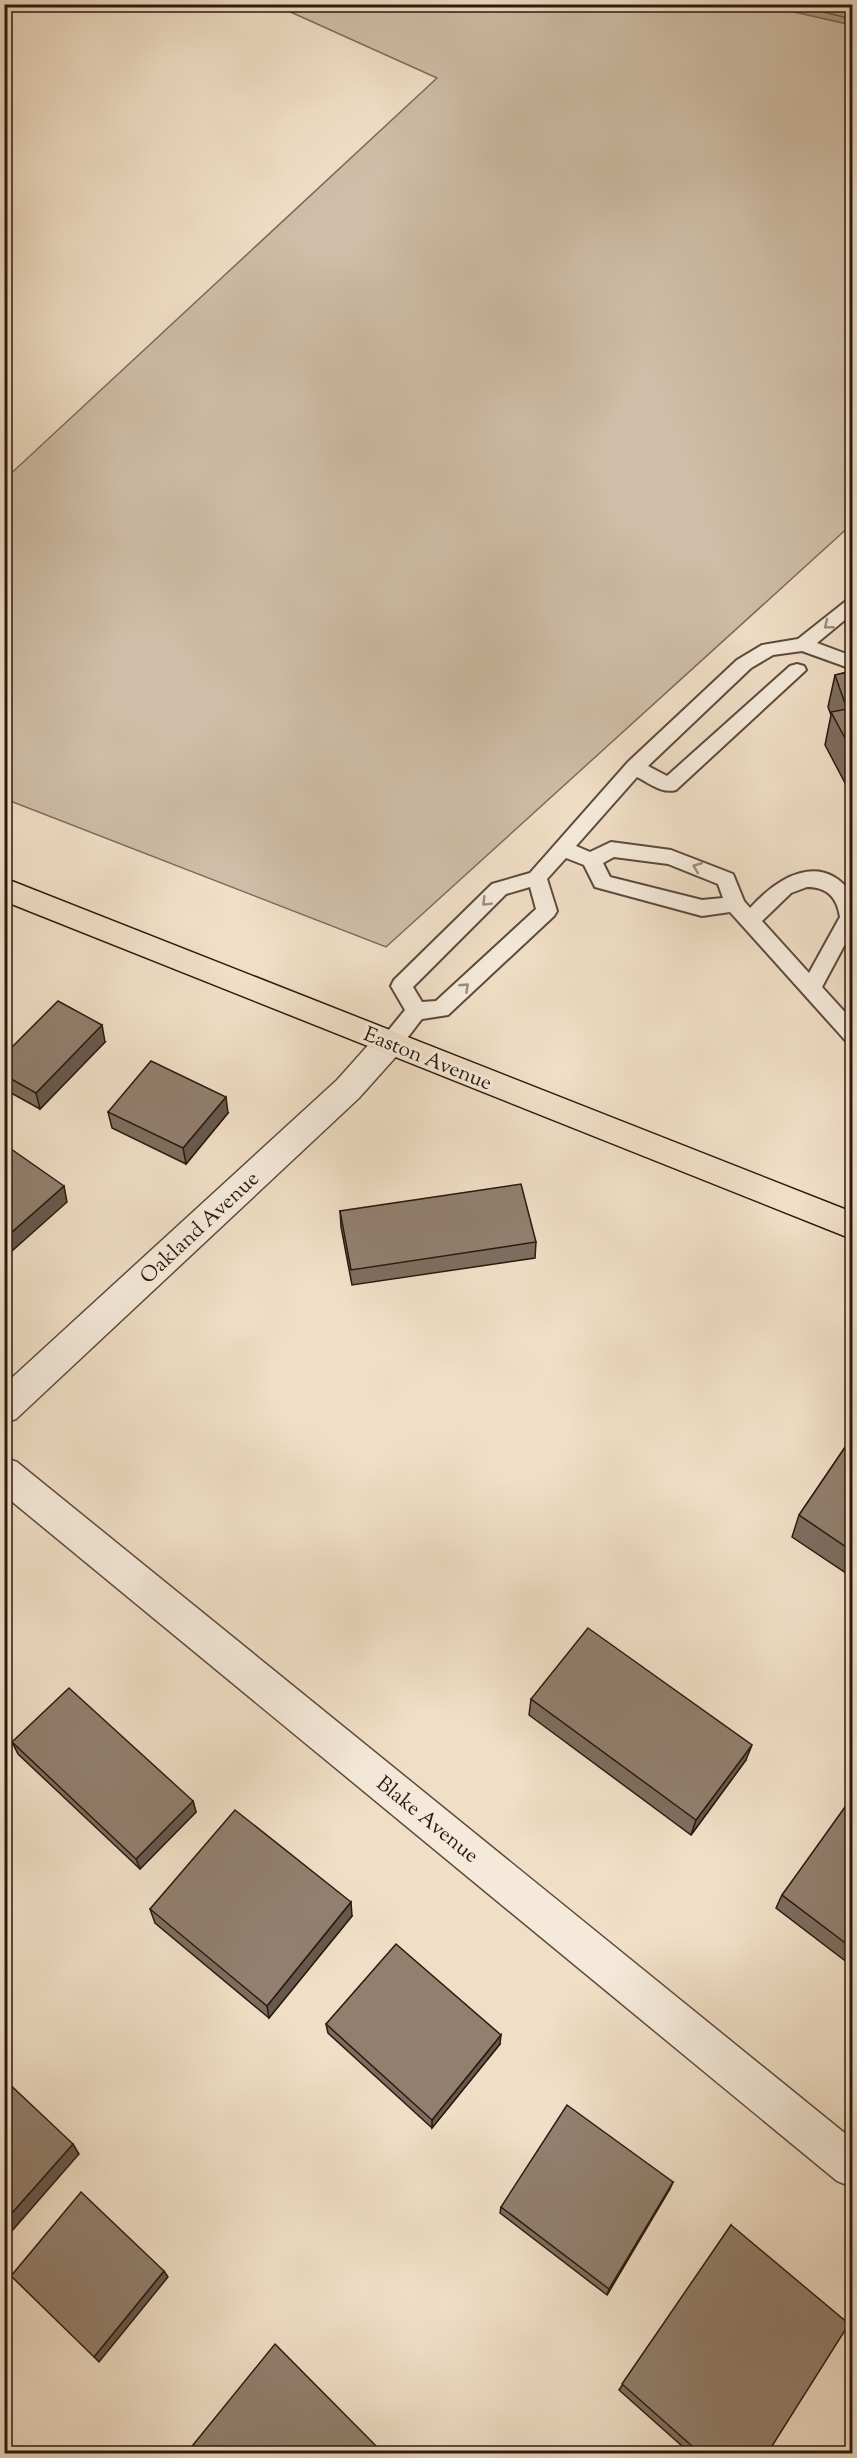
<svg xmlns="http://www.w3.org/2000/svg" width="857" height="2458" font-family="'Sorts Mill Goudy',serif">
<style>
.green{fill:#cfbda7;stroke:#7e6b5b;stroke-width:1.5}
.water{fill:#ad9b88;stroke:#796758;stroke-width:1.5}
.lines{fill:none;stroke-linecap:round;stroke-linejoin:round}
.shore{stroke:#6c5a4c;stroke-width:1.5}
.service-casing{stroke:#5d4a3d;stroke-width:4}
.minor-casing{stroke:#5d4a3d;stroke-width:3}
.primary-casing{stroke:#2c190f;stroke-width:3}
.service{fill:#f5eada;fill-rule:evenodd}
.minor{fill:#f5eada;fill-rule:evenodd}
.primary{fill:#f0dec6;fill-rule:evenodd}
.wall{fill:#7e6d5f;stroke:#2c190f;stroke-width:1.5}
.shaded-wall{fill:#66594d;stroke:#2c190f;stroke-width:1.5}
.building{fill:#927f6e;stroke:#2c190f;stroke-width:1.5}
.oneway{stroke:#9b8c7f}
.labels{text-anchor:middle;stroke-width:6;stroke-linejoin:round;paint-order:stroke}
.street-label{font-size:21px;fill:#2c190f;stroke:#f5eada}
</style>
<rect width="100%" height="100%" fill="#f0dec6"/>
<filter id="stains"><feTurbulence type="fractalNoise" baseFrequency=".00333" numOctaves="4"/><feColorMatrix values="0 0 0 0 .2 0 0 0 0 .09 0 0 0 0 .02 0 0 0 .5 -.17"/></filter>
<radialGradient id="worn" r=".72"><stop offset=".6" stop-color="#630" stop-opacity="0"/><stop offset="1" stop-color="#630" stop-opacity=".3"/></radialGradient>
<polygon class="green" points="763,4 852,25 852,524 386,947 5,799 5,479 437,78 275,5"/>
<polygon class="water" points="763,5 852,5 852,25"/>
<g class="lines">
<polyline class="shore" points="790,4 852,19"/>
<g class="service-casing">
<path id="service" d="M852 599V614L817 643 852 656V669L802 651 773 655 751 668 648 766 667 776 790 666 797 664 804 666 806 670 676 790C662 794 649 783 637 777L576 846 590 852 611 842 671 850 733 874 744 901 750 908C778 877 821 851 852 894V931L822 987 852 1020V1042L845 1040 730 912 702 916 595 887 584 865 566 858 547 879 557 911 554 916 448 1015 422 1019C411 1031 401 1054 383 1048L379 1042 405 1010 391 986 394 980 492 884 530 873 628 762 737 660 762 645 798 639 846 601ZM614 857 668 864 718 884 723 898 702 900 610 877 603 863ZM530 887 536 909 436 1001 422 1002 413 987 506 894ZM807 887C827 887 837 897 840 917L809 973 762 921 791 893Z"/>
</g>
<g class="minor-casing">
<g id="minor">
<polygon points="390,1030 401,1033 406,1042 401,1051 359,1098 16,1419 4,1423 4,1385 337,1080 379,1033"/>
<polygon points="4,1457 17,1462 852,2139 852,2187 837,2181 4,1495"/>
</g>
</g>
<g class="primary-casing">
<polygon id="primary" points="4,878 852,1212 852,1239 4,901"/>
</g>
<use href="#service" class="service"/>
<use href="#minor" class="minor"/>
<use href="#primary" class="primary"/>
</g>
<g class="wall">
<polygon points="852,671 852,782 845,783 825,745 831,715 828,707 835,675"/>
<polygon points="105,1042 40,1109 4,1089 4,1055"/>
<polygon points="108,1112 228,1113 186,1164 112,1128"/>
<polygon points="340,1211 536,1242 535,1258 352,1285 341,1227"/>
<polygon points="852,1437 852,1577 792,1537 799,1515"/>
<polygon points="531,1699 746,1760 691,1835 529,1715"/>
<polygon points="12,1742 193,1801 196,1812 140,1869 18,1754"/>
<polygon points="852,1802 852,1966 776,1908 782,1895"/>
<polygon points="150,1909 352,1916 269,2018 155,1923"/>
<polygon points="326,2024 500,2044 432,2128 328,2033"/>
<polygon points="673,2182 607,2295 500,2213 501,2207"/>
<polygon points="731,2225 767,2454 691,2454 619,2390"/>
<polygon points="852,2431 852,2450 846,2445"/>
</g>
<g class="shaded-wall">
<polygon points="102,1025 105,1042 40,1109 36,1093"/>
<polygon points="226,1097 228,1113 186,1164 183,1148"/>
<polygon points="64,1186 67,1202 4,1258 4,1239"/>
<polygon points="752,1745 746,1760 691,1835 696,1820"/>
<polygon points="193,1801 196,1812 140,1869 136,1859"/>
<polygon points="351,1902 352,1916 269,2018 267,2006"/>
<polygon points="501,2035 500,2044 432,2128 432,2120"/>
<polygon points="73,2144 79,2154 4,2240 4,2222"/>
<polygon points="673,2182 670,2189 607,2295 609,2289"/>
<polygon points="164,2271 168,2277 99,2362 94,2357"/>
</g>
<g class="building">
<polygon points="852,671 852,751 831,712 847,709 835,675"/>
<polygon points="58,1001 102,1025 36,1093 4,1075 4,1055"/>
<polygon points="151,1061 226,1097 183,1148 108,1112"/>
<polygon points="4,1144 64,1186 4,1239"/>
<polygon points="521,1184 536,1242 351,1270 340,1211"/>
<polygon points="852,1437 852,1551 799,1515"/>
<polygon points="588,1628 752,1745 696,1820 531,1699"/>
<polygon points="69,1688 193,1801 136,1859 12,1742"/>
<polygon points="850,1800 852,1802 852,1948 782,1895"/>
<polygon points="235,1810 351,1902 267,2006 150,1909"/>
<polygon points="396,1944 501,2035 432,2120 326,2024"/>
<polygon points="4,2079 73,2144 4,2222"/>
<polygon points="567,2105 673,2182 609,2289 501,2207"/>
<polygon points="81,2192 164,2271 94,2357 11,2276"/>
<polygon points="731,2225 849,2324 767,2454 701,2454 622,2384"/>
<polygon points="275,2344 384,2454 202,2454 193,2445"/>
</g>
<defs><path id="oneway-chevron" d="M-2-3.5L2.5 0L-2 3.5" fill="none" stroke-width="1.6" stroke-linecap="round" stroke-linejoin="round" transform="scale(1.5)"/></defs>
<g class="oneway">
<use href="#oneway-chevron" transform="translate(828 625) rotate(141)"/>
<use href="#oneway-chevron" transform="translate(697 867) rotate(-158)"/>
<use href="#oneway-chevron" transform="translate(486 902) rotate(135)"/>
<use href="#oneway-chevron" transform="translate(465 987) rotate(-43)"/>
</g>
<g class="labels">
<g class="street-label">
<text transform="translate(428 1058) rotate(22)" y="7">Easton Avenue</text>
<text transform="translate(199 1227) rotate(-43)" y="7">Oakland Avenue</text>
<text transform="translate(428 1819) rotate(39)" y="7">Blake Avenue</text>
</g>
</g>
<rect width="857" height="2458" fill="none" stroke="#f0dec6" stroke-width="24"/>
<rect x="6" y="6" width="845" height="2446" fill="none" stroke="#2c190f" stroke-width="3"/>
<rect x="12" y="12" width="833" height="2434" fill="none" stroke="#2c190f" stroke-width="1.5"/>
<rect width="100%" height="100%" filter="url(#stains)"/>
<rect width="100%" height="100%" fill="url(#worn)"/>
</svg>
